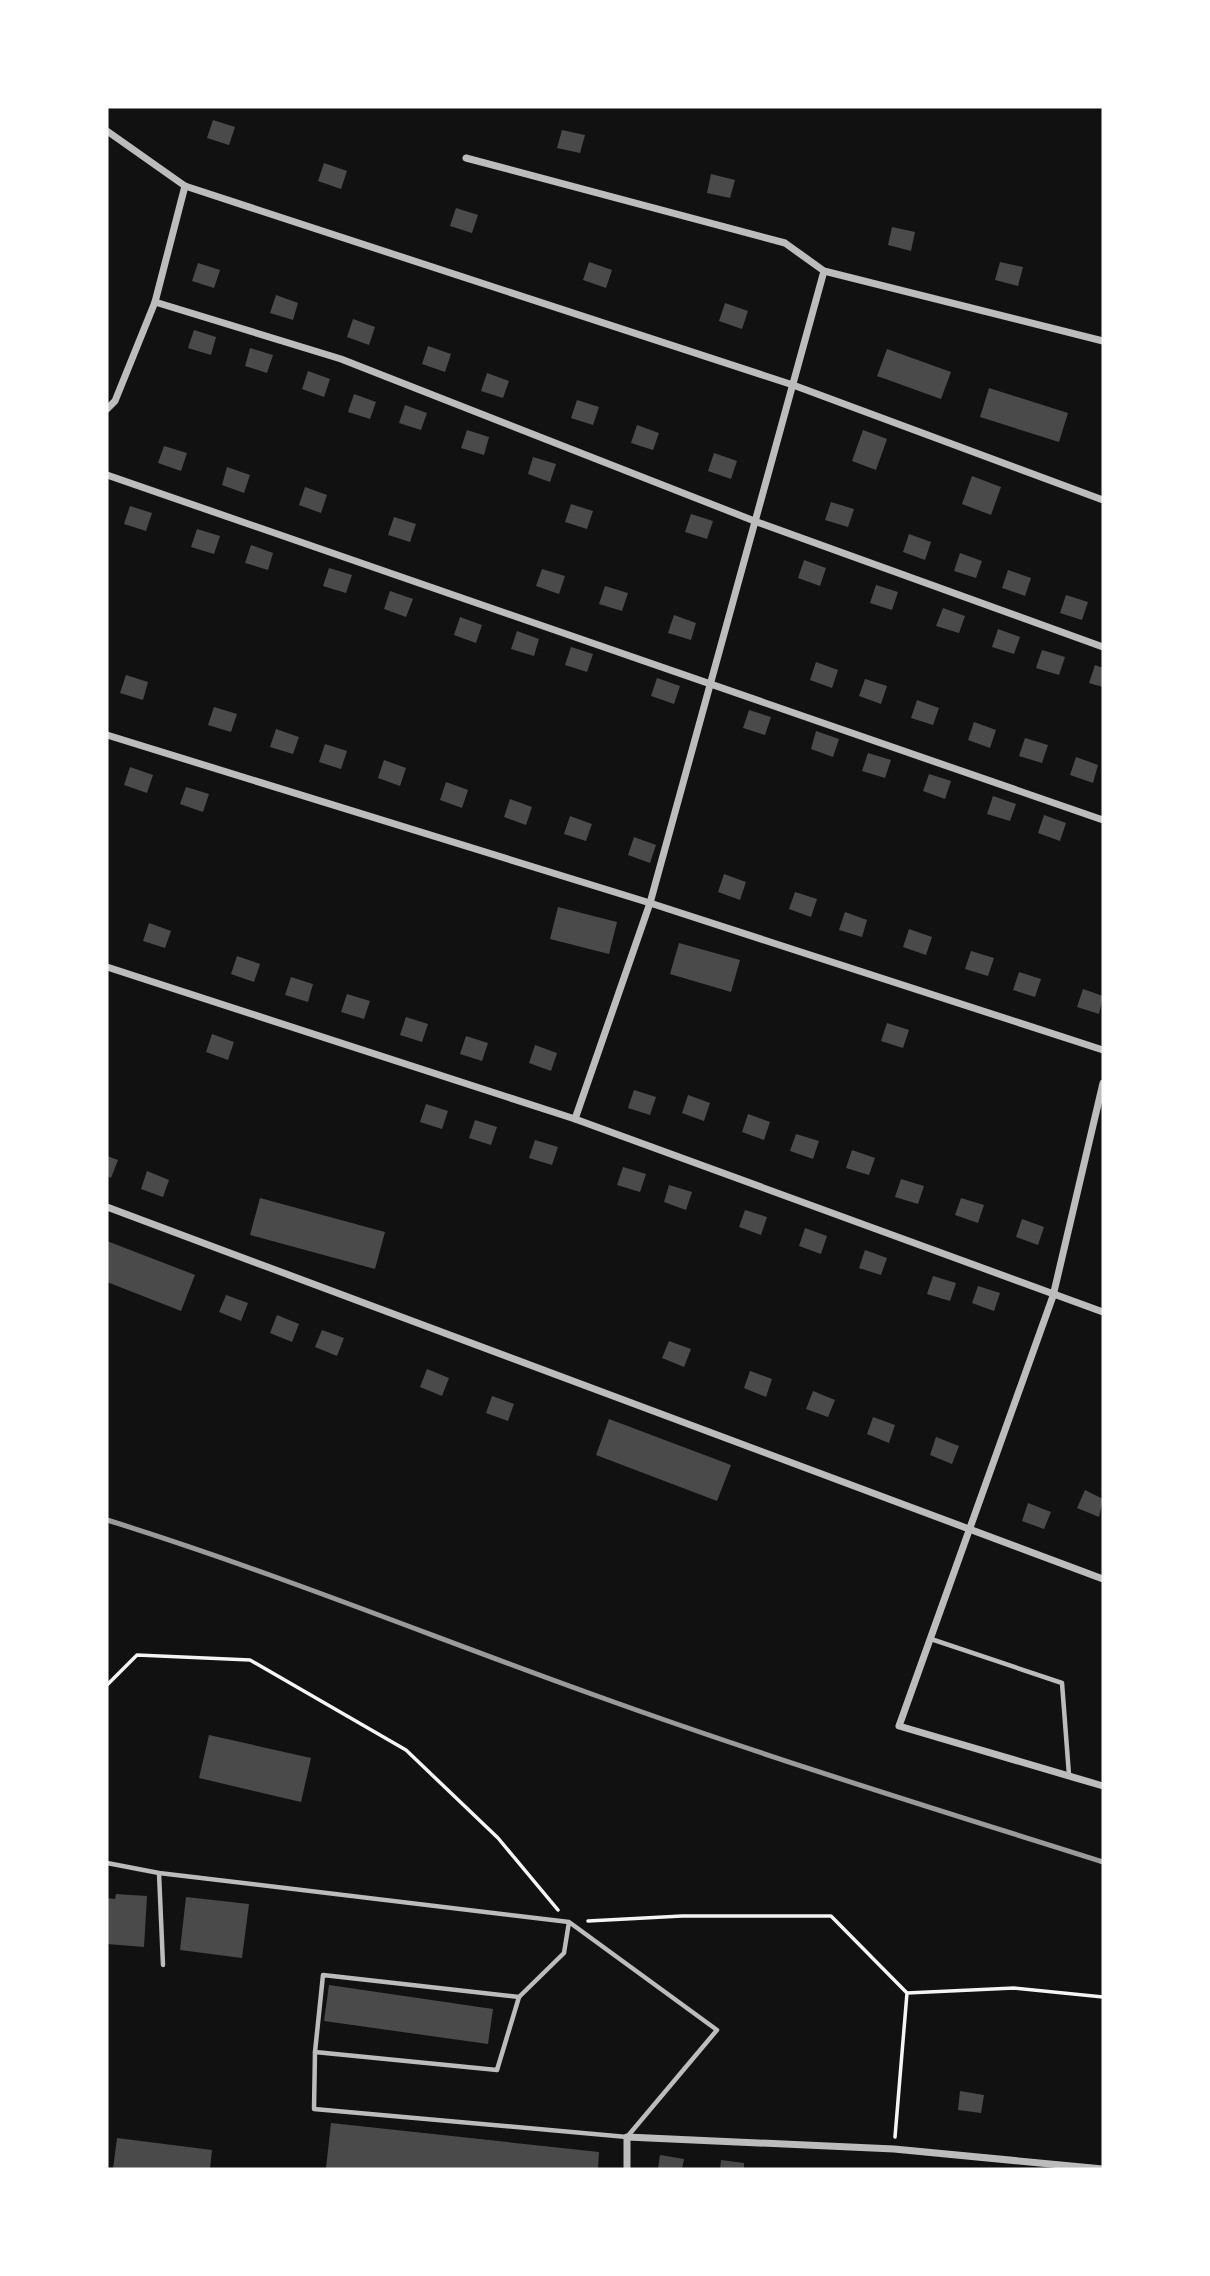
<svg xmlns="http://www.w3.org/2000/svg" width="1210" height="2276" font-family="Arial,sans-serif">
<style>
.building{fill:#4a4a4a}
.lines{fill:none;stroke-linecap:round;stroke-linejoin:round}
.path{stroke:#f5f5f5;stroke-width:3.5}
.service{stroke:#bcbcbc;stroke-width:4.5}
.minor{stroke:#bcbcbc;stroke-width:7}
.rail{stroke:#9a9a9a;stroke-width:5}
</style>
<rect width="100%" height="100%" fill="#111"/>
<g class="building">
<polygon points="213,120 235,127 229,145 207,138"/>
<polygon points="562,130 585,135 580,153 557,148"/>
<polygon points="324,163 347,171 341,189 318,181"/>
<polygon points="711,174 735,180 730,198 707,193"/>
<polygon points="456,208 478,215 472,233 450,226"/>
<polygon points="892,227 915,232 911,251 888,245"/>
<polygon points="589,262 612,270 606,288 583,280"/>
<polygon points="1000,262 1023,267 1018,286 995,280"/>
<polygon points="198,263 220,270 214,288 192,281"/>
<polygon points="276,295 298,303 293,320 270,313"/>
<polygon points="725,303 748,311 742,329 719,321"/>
<polygon points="353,319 375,327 369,345 347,337"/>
<polygon points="194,330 216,337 211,355 188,348"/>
<polygon points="428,346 451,354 445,372 422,364"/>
<polygon points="250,348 273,355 267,373 245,366"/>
<polygon points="887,349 951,372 941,399 877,376"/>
<polygon points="308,371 330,379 324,397 302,389"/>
<polygon points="487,373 509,381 503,398 481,391"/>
<polygon points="989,388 1068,413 1059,442 980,417"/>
<polygon points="354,394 376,402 370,419 348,412"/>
<polygon points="577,400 599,407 593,425 571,418"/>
<polygon points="405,405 427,413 421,430 399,423"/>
<polygon points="637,425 659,433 653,450 631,443"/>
<polygon points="467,430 489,437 484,455 461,448"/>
<polygon points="863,430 887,439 876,470 852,461"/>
<polygon points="164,446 187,453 181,471 158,463"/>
<polygon points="714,453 737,461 731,479 708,471"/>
<polygon points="533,457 556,464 550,482 528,474"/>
<polygon points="227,467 250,475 244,493 222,485"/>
<polygon points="972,476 1001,487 991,515 962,504"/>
<polygon points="305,487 327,495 321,513 299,505"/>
<polygon points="831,502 854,509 848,527 825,520"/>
<polygon points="571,504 593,511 587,529 565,522"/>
<polygon points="130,506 152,513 146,531 124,524"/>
<polygon points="691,514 713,521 707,539 685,532"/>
<polygon points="394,517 416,524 410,542 388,535"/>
<polygon points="197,529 220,536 214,554 191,547"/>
<polygon points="909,534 931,542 925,560 903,552"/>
<polygon points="251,545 273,553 268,570 245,563"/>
<polygon points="960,553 982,561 976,578 954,571"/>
<polygon points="804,560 826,568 820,586 798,578"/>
<polygon points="329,568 352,575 346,593 323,586"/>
<polygon points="542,569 565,576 559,594 536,586"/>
<polygon points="1008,570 1031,578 1025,596 1002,588"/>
<polygon points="876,585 898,592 892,610 870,603"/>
<polygon points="605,586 628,593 622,611 599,604"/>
<polygon points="390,591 413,599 406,617 384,609"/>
<polygon points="1066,595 1088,602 1082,620 1060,613"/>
<polygon points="943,608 965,616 959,633 936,626"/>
<polygon points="674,615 696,623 691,640 668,633"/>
<polygon points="460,617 482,625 476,643 454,635"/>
<polygon points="998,629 1020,637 1014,654 992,647"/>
<polygon points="517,631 539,639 534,656 511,649"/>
<polygon points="571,647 593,654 587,672 565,665"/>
<polygon points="1042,650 1065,657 1059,675 1036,668"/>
<polygon points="816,662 838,670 832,688 810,680"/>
<polygon points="1095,665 1103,668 1103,687 1089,683"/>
<polygon points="126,675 148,682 143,700 120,693"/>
<polygon points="657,678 680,686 674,704 651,696"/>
<polygon points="865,679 887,686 881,704 859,696"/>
<polygon points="917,700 939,708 933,725 911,718"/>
<polygon points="214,707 237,714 231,732 208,725"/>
<polygon points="749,710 771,717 765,735 743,728"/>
<polygon points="974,722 996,730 990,748 968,740"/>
<polygon points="276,729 299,737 293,754 270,747"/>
<polygon points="816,731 839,739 833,757 811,749"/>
<polygon points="1025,738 1048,745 1042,763 1019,756"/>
<polygon points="325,744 347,751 341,769 319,762"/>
<polygon points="868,753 891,760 885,778 862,771"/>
<polygon points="1076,757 1098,765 1093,783 1070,775"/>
<polygon points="384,760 406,768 400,786 378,778"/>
<polygon points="130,767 153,775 147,793 124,785"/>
<polygon points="929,774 951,781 945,799 923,791"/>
<polygon points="446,782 468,790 462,808 440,800"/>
<polygon points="186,787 209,794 203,812 180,804"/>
<polygon points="993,796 1016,804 1010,821 987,814"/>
<polygon points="510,799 532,807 526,825 504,817"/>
<polygon points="1044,815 1066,823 1060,841 1038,833"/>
<polygon points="570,816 592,824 586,841 564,834"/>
<polygon points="634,837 656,845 650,863 628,855"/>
<polygon points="724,874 746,882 740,900 718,892"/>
<polygon points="795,892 817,899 811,917 789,909"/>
<polygon points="558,907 617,922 609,954 550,939"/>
<polygon points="845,912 867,920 862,937 839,930"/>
<polygon points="149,923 171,931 165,948 143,941"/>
<polygon points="909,929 932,937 926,955 903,947"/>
<polygon points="679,943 740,960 731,992 670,974"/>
<polygon points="971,951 994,958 988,976 965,969"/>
<polygon points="237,956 260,964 254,982 231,974"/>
<polygon points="1019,972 1041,979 1035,997 1013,990"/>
<polygon points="291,977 313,984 308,1002 285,995"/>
<polygon points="1083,989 1103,996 1099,1014 1077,1007"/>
<polygon points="347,994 370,1001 364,1019 341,1012"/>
<polygon points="406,1017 428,1024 422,1042 400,1035"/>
<polygon points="887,1023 909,1030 903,1048 881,1041"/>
<polygon points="212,1034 234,1042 228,1060 206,1052"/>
<polygon points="466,1036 488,1043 482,1061 460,1054"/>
<polygon points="535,1045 557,1053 551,1071 529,1063"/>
<polygon points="634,1090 656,1097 650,1115 628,1108"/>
<polygon points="688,1095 710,1103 704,1121 682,1113"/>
<polygon points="426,1104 448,1111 442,1129 420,1122"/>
<polygon points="748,1114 770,1122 764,1140 742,1132"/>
<polygon points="475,1120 497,1127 491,1145 469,1138"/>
<polygon points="796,1134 819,1141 813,1159 790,1151"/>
<polygon points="535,1140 558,1147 552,1165 529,1158"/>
<polygon points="852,1150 875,1158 869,1175 846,1168"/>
<polygon points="107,1156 118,1160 111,1178 107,1176"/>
<polygon points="623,1167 646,1174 640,1192 617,1185"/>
<polygon points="147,1171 169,1180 163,1197 141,1189"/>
<polygon points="901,1179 924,1186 918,1204 895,1197"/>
<polygon points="669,1185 692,1192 686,1210 664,1202"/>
<polygon points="260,1198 385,1232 375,1269 250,1235"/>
<polygon points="961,1198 984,1205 978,1223 955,1215"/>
<polygon points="745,1210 767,1217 761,1235 739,1227"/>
<polygon points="1022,1219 1044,1227 1038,1245 1016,1237"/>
<polygon points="805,1228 827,1236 821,1254 799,1246"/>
<polygon points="107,1241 195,1275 181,1311 107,1282"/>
<polygon points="865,1250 887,1258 881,1275 859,1268"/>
<polygon points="933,1276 956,1283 950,1301 927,1294"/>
<polygon points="978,1286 1000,1293 994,1311 972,1303"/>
<polygon points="226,1295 248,1303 241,1321 219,1312"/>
<polygon points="277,1315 299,1324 292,1342 270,1333"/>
<polygon points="322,1330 344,1338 337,1356 315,1347"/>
<polygon points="669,1341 691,1349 684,1367 662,1358"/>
<polygon points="427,1369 449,1378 442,1396 420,1387"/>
<polygon points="750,1371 772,1379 766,1397 744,1388"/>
<polygon points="813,1391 835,1400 828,1417 806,1409"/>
<polygon points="492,1396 514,1404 508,1421 486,1413"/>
<polygon points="873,1417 895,1425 889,1443 867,1434"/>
<polygon points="609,1419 731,1465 717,1501 596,1455"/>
<polygon points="936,1437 959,1446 952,1464 930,1455"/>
<polygon points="1085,1490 1103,1499 1099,1517 1077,1508"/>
<polygon points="1028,1503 1051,1512 1044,1529 1022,1521"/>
<polygon points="209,1735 311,1758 301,1802 199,1778"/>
<polygon points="116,1894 147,1896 144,1947 107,1944 107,1898 115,1899"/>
<polygon points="186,1897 249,1904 242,1958 180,1950"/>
<polygon points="329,1985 493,2009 488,2044 324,2021"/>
<polygon points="960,2091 984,2095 981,2113 958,2110"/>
<polygon points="331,2123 599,2152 598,2169 326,2168"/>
<polygon points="117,2138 212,2150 210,2169 113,2169"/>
<polygon points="660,2155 684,2159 682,2169 658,2169"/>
<polygon points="721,2160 744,2163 744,2169 720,2169"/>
</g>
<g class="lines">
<g class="path">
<polyline points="107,1685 137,1655 250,1660 406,1750 498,1838 558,1910"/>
<polyline points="588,1921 682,1916 831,1916 907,1993"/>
<polyline points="895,2137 907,1993 1014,1988 1103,1997"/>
</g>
<g class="service">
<polyline points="931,1639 1062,1683 1069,1775"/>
<polyline points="107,1863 159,1873 569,1922 717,2030 627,2137 314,2109 315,2052 497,2070 519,1997 564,1953 569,1922"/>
<polyline points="159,1873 163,1965"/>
<polyline points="315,2052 323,1975 519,1997"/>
</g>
<g class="minor">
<polyline points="107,131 185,186 793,385 1103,500"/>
<polyline points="466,158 785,243 824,271 1103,341"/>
<polyline points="155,302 341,359 757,522 1103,647"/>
<polyline points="107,409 115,401 155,302 185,186"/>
<polyline points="107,475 1103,820"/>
<polyline points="107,735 650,903 1103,1050"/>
<polyline points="107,967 575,1119 1103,1312"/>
<polyline points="1103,1083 1053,1296 899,1726 1103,1786"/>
<polyline points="575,1119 650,903 824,271"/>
<polyline points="107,1207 1103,1579"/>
<polyline points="627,2169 627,2137 894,2149 1103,2169"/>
</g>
<path class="rail" d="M107 1520C274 1572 435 1638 600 1697 766 1757 935 1809 1103 1862"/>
</g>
<rect width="1210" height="2276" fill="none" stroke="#ffffff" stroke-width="217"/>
</svg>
